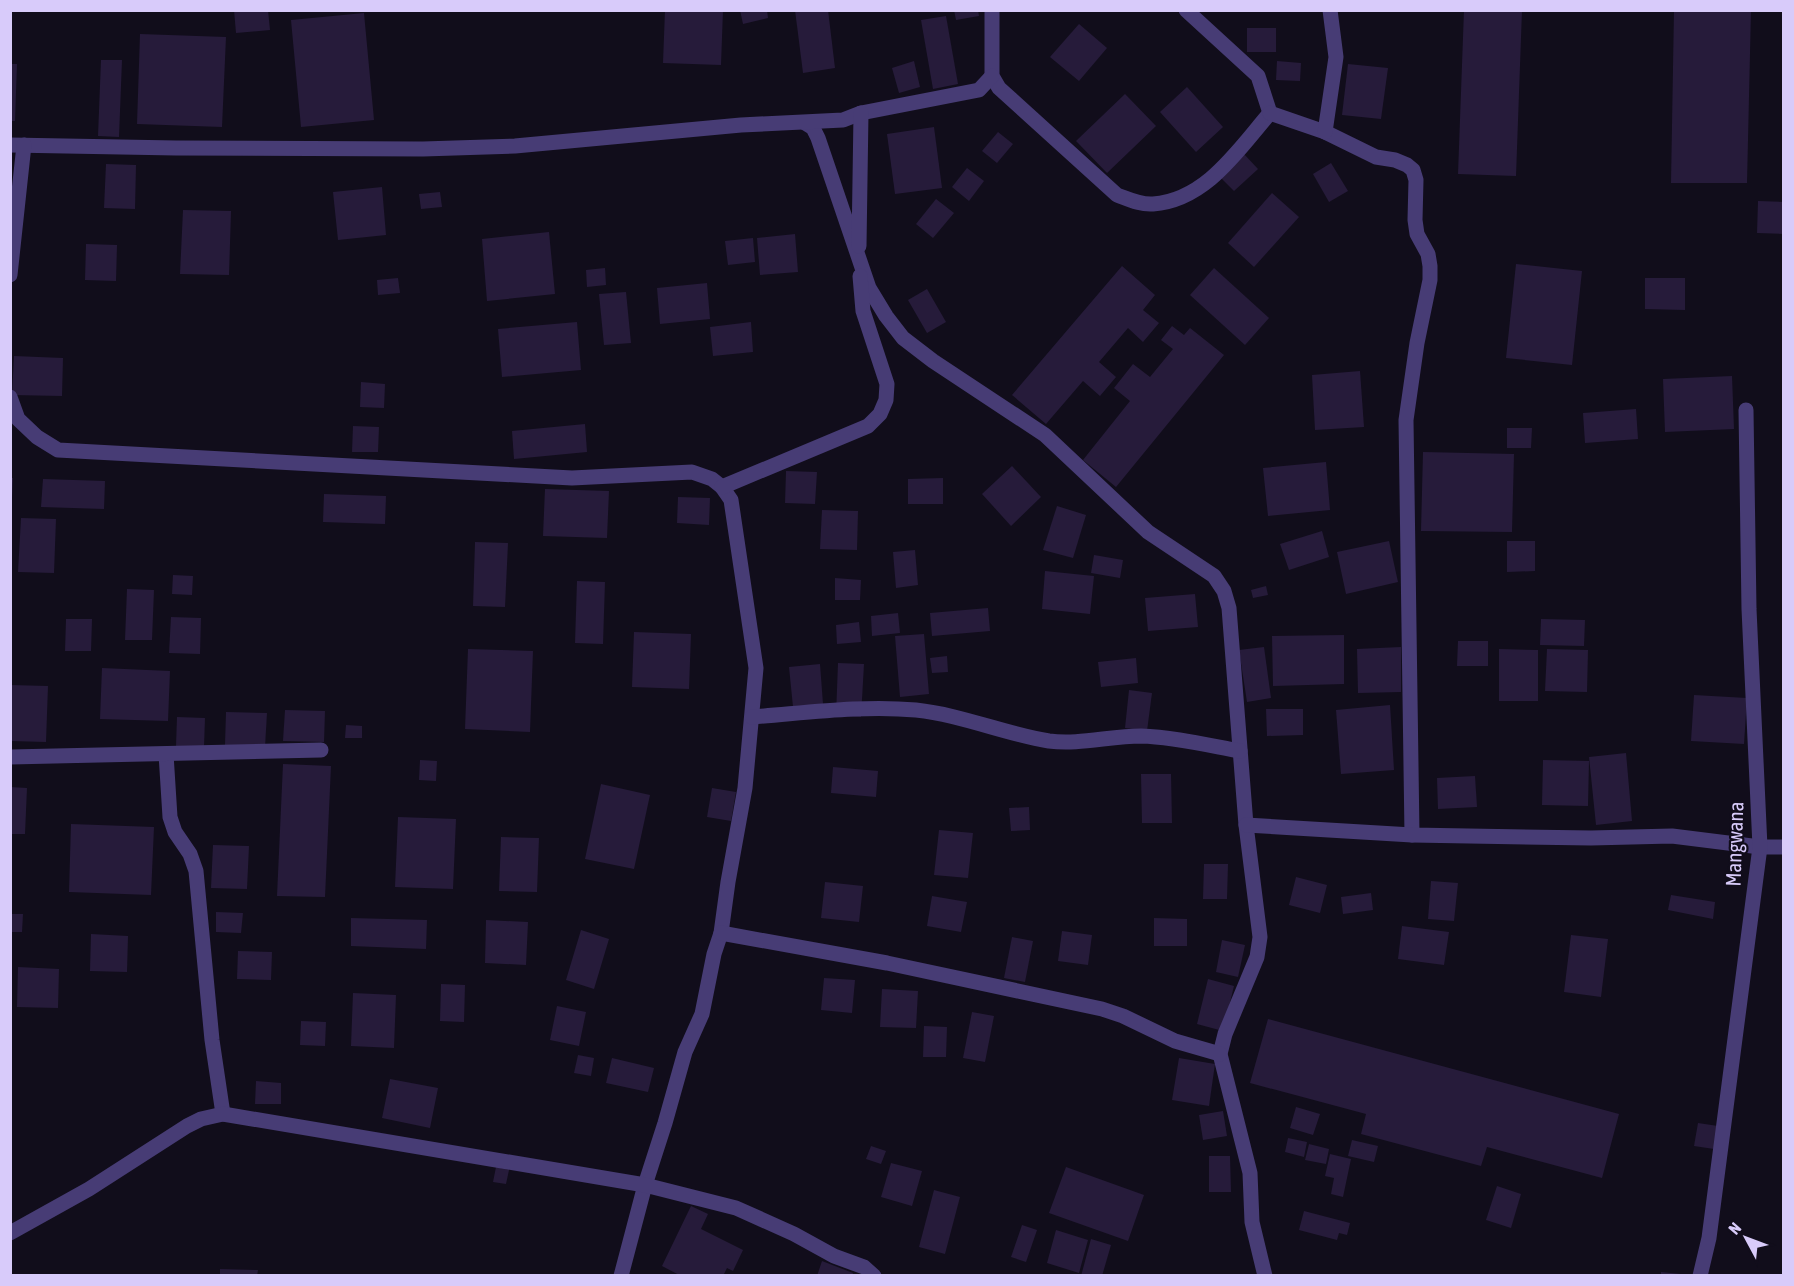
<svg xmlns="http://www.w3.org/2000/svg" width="1794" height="1286" font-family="'Asap Condensed',sans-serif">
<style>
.building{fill:#261b3a}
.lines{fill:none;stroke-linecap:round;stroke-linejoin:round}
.minor{stroke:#473c75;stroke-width:15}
.labels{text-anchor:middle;stroke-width:4.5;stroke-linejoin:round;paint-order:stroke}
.street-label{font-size:21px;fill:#d8cbfa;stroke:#110d1b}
</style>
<rect width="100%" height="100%" fill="#110d1b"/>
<g class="building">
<polygon points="234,10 268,10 270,30 236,33"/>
<polygon points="665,10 723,10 721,65 663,63"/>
<polygon points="740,10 767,10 768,18 743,24"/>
<polygon points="795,10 828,10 835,68 803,73"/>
<polygon points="954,10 978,10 979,16 956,20"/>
<polygon points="1464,10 1522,10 1516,176 1458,174"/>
<polygon points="1674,10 1751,10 1747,183 1671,183"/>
<polygon points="364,13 374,120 301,127 291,20"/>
<polygon points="946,16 958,84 933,89 921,20"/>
<polygon points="1079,24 1107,48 1079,81 1050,57"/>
<rect x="1247" y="28" width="29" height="24"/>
<polygon points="140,34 226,37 222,127 137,124"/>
<polygon points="101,60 122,60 119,137 98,136"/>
<polygon points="914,61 920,87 899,93 892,68"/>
<polygon points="1277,61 1301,63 1300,81 1276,80"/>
<polygon points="10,64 17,64 15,121 10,121"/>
<polygon points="1348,64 1388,68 1381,119 1342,115"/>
<polygon points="1187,87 1223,127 1196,152 1160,112"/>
<polygon points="1125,94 1156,126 1107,173 1076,141"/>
<polygon points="934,127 942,188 895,194 887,134"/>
<polygon points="998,132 1013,144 997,163 982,151"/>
<polygon points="1243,153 1258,169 1234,191 1219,176"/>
<polygon points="1331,163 1348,191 1329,202 1313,174"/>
<polygon points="106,164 136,165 135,209 104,208"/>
<polygon points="967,168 984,181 969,201 952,187"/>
<polygon points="382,187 386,235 338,240 333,192"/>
<polygon points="440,192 442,207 421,209 419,194"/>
<polygon points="1272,193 1299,217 1254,267 1228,243"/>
<polygon points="936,199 954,213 933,238 916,224"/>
<polygon points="1758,201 1784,202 1784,234 1757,233"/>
<polygon points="183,210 231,211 229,275 180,274"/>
<polygon points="549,232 555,294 487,301 482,239"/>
<polygon points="795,234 798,272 760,275 757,238"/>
<polygon points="753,238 755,262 728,265 725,241"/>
<polygon points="86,244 117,245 116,281 85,280"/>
<polygon points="1516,264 1582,271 1572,365 1506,358"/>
<polygon points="1122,266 1155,295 1143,310 1159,323 1143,342 1128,328 1099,362 1116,377 1100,396 1083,381 1046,424 1012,395"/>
<polygon points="605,268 606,285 587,287 586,270"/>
<polygon points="1214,268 1269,318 1245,345 1190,295"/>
<polygon points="398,278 400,293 378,295 377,280"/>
<polygon points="1645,278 1685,278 1685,310 1645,309"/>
<polygon points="707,283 710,319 660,324 657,288"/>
<polygon points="927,289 946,322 927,333 908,300"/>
<polygon points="626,292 631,343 604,345 599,294"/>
<polygon points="577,322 581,370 502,377 498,329"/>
<polygon points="751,322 753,352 713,356 710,327"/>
<polygon points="1172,326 1184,335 1190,328 1224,355 1116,487 1083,460 1130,401 1114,388 1133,364 1150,377 1173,349 1161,340"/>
<polygon points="14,356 63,358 62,396 12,395"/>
<polygon points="1360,371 1364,427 1315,430 1312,375"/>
<polygon points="1732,376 1734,429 1665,432 1663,379"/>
<polygon points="361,382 385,384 384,408 360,407"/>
<polygon points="1636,409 1638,439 1585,443 1583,413"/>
<polygon points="585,424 587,452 514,459 512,431"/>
<polygon points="353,426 379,427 378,452 352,452"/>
<polygon points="1507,428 1532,428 1531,448 1507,448"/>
<polygon points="1423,452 1514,454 1512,532 1421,531"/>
<polygon points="1326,462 1330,510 1268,516 1263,468"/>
<polygon points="1012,466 1041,497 1011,526 982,494"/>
<polygon points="786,471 817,472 815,504 785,503"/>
<polygon points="10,478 13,478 12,498 10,497"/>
<polygon points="943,478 943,504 908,504 908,479"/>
<polygon points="43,479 105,481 104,509 41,507"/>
<polygon points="545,489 609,491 607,538 543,536"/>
<polygon points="324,494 386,496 385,524 323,522"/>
<polygon points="678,497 710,498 709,525 677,523"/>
<polygon points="1057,506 1086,515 1073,558 1043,550"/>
<polygon points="822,510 858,511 857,550 820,549"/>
<polygon points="21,518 56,519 54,573 18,572"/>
<polygon points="1322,531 1329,557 1289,570 1280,544"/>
<polygon points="1389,541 1398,582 1346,594 1337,552"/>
<polygon points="1507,541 1535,541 1535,571 1507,572"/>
<polygon points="475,542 508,543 505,607 473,606"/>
<polygon points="915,550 918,585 896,588 893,552"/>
<polygon points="1094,555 1123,560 1120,578 1091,573"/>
<polygon points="1045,571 1094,576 1090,614 1042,609"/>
<polygon points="173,575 193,576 192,595 172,594"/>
<polygon points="835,578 861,580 860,600 835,600"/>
<polygon points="577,581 605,582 603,644 575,643"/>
<polygon points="1266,586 1268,595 1253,598 1251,590"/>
<polygon points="127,589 154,590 152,640 125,640"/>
<polygon points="1195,594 1198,627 1148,631 1145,598"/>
<polygon points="988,608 990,631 932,636 930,613"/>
<polygon points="898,613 900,633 872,636 871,616"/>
<polygon points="171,617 201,618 200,654 169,653"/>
<polygon points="66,619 92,619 91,651 65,651"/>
<polygon points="1541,619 1585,620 1584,646 1540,645"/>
<polygon points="859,622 861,642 837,644 836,625"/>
<polygon points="634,632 691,634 689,689 632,687"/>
<polygon points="924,634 929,694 900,697 895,636"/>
<polygon points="1344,635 1344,684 1273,686 1272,636"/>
<polygon points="1458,641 1488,641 1488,666 1457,666"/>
<polygon points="1264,647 1271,698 1247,702 1239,650"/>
<polygon points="1401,647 1401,692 1358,693 1357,649"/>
<polygon points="468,649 533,651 530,732 465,729"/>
<polygon points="1499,649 1538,650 1538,701 1499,701"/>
<polygon points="1547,649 1588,650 1587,692 1545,691"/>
<polygon points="947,656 948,672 932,673 930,658"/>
<polygon points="1136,658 1138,683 1101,687 1098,662"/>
<polygon points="838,663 864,664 861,717 836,716"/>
<polygon points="820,664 823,704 793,707 789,667"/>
<polygon points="102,668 170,671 168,721 100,719"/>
<polygon points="10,685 48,686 46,742 10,741"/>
<polygon points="1129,690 1152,693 1147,731 1125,728"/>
<polygon points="1694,695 1747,698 1744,744 1691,741"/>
<polygon points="1390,705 1394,770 1341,774 1336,710"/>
<polygon points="1266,709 1303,709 1303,735 1267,736"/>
<polygon points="285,710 325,711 324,742 283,741"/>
<polygon points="226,712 267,713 265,747 225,745"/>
<polygon points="177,717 205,718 204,747 176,746"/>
<polygon points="346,725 362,726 362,738 345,738"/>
<polygon points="1626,753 1632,821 1596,825 1589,757"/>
<polygon points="420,760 437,761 436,781 419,780"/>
<polygon points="1543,760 1589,761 1588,806 1542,805"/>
<polygon points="283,764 331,766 325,897 277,896"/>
<polygon points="833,767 878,771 876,797 831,793"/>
<polygon points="1141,774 1171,774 1172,823 1142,823"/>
<polygon points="1475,776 1477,807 1438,809 1437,778"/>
<polygon points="601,784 650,795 634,869 585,859"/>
<polygon points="10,787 27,788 25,834 10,834"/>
<polygon points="712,788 736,792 731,821 707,817"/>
<polygon points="1029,807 1030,830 1011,831 1009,808"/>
<polygon points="398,817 456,819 453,889 395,887"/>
<polygon points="71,824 154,827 151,895 69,892"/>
<polygon points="939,830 973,833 968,878 934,875"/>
<polygon points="501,837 539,838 537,892 499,891"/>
<polygon points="213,845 249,846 247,889 211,888"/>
<polygon points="1204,864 1228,864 1227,899 1203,899"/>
<polygon points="1296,877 1327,885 1320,913 1289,905"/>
<polygon points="1431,881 1458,883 1454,921 1428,919"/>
<polygon points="825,882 863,886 859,922 821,918"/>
<polygon points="1371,893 1373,910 1343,914 1341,897"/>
<polygon points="1671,895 1715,902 1713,919 1668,910"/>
<polygon points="932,896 967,902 961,932 927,926"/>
<polygon points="216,912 243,913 241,933 216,932"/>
<polygon points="10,914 23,914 22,932 10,932"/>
<polygon points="351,918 427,920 426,949 351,946"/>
<polygon points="1154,918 1187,919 1187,946 1154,946"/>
<polygon points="486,920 528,922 526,965 485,963"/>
<polygon points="1402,926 1449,932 1444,965 1398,959"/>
<polygon points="581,930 609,939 594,989 566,980"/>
<polygon points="1062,931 1092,935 1088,965 1058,961"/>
<polygon points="91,934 128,936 127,972 90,971"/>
<polygon points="1571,935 1608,939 1601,997 1564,992"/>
<polygon points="1012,937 1033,941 1025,982 1004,978"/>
<polygon points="1222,940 1245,945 1238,977 1216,972"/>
<polygon points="238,951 272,952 271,980 237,979"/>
<polygon points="18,967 59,969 58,1008 17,1007"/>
<polygon points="824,978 855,980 852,1013 821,1010"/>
<polygon points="1208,979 1234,986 1223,1031 1197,1024"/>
<polygon points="441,984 465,985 464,1022 440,1021"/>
<polygon points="882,989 918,991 916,1028 880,1027"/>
<polygon points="353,993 396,995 394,1048 351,1046"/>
<polygon points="557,1006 586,1012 579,1046 550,1040"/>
<polygon points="972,1012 994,1016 985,1062 963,1058"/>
<polygon points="1268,1019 1619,1114 1602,1178 1487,1147 1481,1166 1361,1134 1366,1114 1250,1083"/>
<polygon points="301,1021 326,1022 325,1046 300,1045"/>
<polygon points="924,1026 947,1027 946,1057 923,1057"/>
<polygon points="578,1055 594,1058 591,1076 574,1073"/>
<polygon points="612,1058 654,1068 648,1092 606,1083"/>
<polygon points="1179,1058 1215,1064 1209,1106 1172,1100"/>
<polygon points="390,1079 438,1088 430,1128 382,1118"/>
<polygon points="256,1081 281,1083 281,1104 255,1104"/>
<polygon points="1296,1107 1320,1114 1313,1135 1290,1128"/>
<polygon points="1223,1111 1227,1136 1203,1140 1199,1115"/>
<polygon points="1698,1123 1718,1126 1714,1149 1694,1146"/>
<polygon points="1288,1138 1307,1142 1304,1157 1285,1152"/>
<polygon points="1352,1140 1378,1146 1374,1162 1348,1156"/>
<polygon points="1309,1144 1329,1149 1326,1164 1305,1160"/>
<polygon points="871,1146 886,1151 881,1164 866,1159"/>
<polygon points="1330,1154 1351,1159 1343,1197 1331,1194 1334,1178 1325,1176"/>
<polygon points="1209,1156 1230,1156 1231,1192 1209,1192"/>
<polygon points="891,1163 922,1171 912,1206 881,1197"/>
<polygon points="496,1167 509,1170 506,1184 493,1182"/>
<polygon points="1066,1167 1144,1195 1128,1241 1049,1213"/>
<polygon points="1497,1186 1521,1194 1511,1228 1486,1220"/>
<polygon points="934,1190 960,1197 945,1254 919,1247"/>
<polygon points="691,1206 708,1214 701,1229 743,1250 733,1271 727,1268 723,1276 681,1276 662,1266"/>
<polygon points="1304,1211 1350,1223 1347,1235 1339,1233 1337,1240 1299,1230"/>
<polygon points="1022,1225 1037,1230 1026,1262 1011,1257"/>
<polygon points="1056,1230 1088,1240 1079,1273 1047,1263"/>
<polygon points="1091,1239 1111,1245 1102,1276 1081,1276"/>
<polygon points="822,1261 853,1273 852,1276 817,1276"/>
<polygon points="220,1269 258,1270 257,1276 220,1276"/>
<polygon points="1661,1272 1681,1274 1681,1276 1661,1276"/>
</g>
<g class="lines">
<g class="minor">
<path d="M992 10V76L999 88 1117 195C1128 199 1140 205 1153 204 1206 200 1238 150 1270 113"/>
<polyline points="1186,10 1258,76 1270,113"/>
<polyline points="1270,113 1325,132 1376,157 1395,160 1407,165 1413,170 1416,180 1415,220 1417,234 1428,254 1430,266 1430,280 1417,343 1406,420 1412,835"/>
<polyline points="805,123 813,128 818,138 869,288 886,316 903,338 933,361 1045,435 1148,532 1214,576 1224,591 1229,608 1246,825 1260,937 1257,957 1225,1034 1220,1054 1250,1173 1252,1222 1265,1276"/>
<polyline points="1325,132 1336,57 1330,10"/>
<polyline points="10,145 176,148 423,149 515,146 741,125 843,120 861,113 979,90 992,76"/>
<polyline points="859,246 861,113"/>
<polyline points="10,275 24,145"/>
<polyline points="10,397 18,419 37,437 58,450 572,478 692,472 712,479 722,487 731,500 756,668 745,788 728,882 721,933 714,954 702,1014 685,1052 665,1123 645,1185 621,1276"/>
<polyline points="722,487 868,426 880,414 886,400 887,384 863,311 860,276"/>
<path d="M752 717C806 713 862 705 916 710 962 715 1005 734 1049 741 1079 745 1110 736 1141 736 1174 737 1207 745 1240 751"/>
<polyline points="166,754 170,817 175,832 190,854 196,871 212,1040 223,1114"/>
<polyline points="10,757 321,750"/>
<polyline points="1246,825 1412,835 1591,838 1672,836 1760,847 1784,847"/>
<polyline points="721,933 887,963 1102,1009 1123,1016 1175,1041 1220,1054"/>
<polyline points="10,1233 89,1189 187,1126 201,1119 223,1114 645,1185 736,1208 794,1234 834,1256 864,1267 874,1276"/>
<polyline points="1700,1276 1709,1238 1760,847 1749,609 1746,410"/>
</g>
</g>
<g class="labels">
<g class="street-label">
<text transform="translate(1735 844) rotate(-88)" y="7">Mangwana</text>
</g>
</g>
<rect width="1794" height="1286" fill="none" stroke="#d8cbfa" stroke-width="24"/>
<g transform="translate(1746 1238) rotate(311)" stroke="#110d1b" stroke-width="4.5" paint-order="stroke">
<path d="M0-4.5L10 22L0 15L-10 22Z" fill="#d8cbfa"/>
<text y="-9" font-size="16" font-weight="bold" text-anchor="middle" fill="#d8cbfa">N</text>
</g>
</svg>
